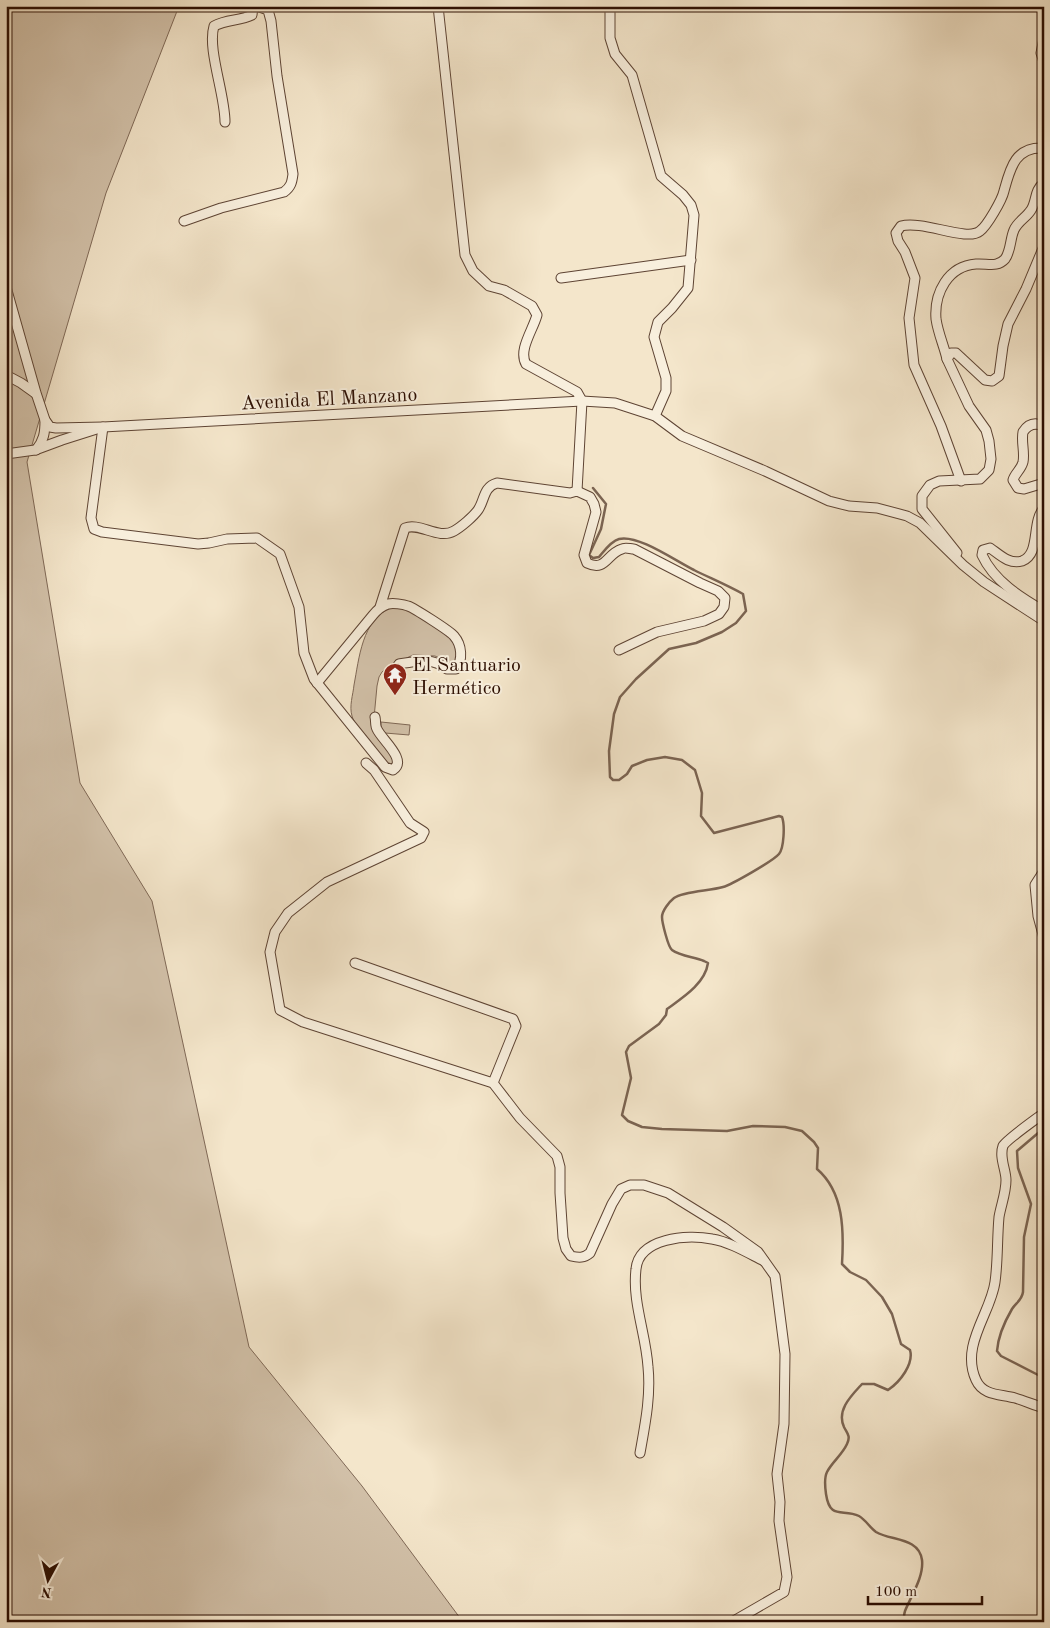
<svg xmlns="http://www.w3.org/2000/svg" width="1050" height="1628" font-family="'Old Standard TT',serif">
<style>
.green{fill:#d2c1a9;stroke:#7f6856}
.lines{fill:none;stroke-linecap:round;stroke-linejoin:round}
.stream{stroke:#7b6452;stroke-width:2.5}
.minor-casing{stroke:#5e4434;stroke-width:11}
.minor{stroke:#f8efdd;stroke-width:9}
.labels{text-anchor:middle;stroke-width:4;stroke-linejoin:round;paint-order:stroke}
.street-label{font-size:20px;fill:#2c0e02;stroke:#f8efdd}
.poi-label{font-size:20px;fill:#2c0e02;stroke:#f8efdd;text-anchor:start}
</style>
<rect width="100%" height="100%" fill="#f4e6cb"/>
<filter id="stains"><feTurbulence type="fractalNoise" baseFrequency=".004" numOctaves="4"/><feColorMatrix values="0 0 0 0 .2 0 0 0 0 .09 0 0 0 0 .02 0 0 0 .5 -.17"/></filter>
<radialGradient id="worn" r=".72"><stop offset=".6" stop-color="#630" stop-opacity="0"/><stop offset="1" stop-color="#630" stop-opacity=".3"/></radialGradient>
<g class="green">
<polygon points="6,6 179,6 106,193 27,462 80,783 152,901 249,1347 362,1486 463,1622 6,1622"/>
<path d="M391 608 408 609 452 638 456 644 459 658 455 665 435 656 413 655 388 667 382 672 379 677 377 686 374 718 393 756 394 762 389 765C381 760 354 725 352 716 349 706 353 695 354 685 359 659 362 619 391 608Z"/>
<polygon points="381,722 410,725 409,735 385,733 381,727"/>
</g>
<g class="lines">
<g class="stream">
<path d="M593 488 606 504 601 529 589 555 593 558 599 557C604 551 611 541 619 539 638 534 677 562 694 570 710 578 727 585 743 594L746 611 736 623 722 632 696 643 669 649 636 679 620 697 614 714 609 751 610 777 613 780H619L627 774 632 766 647 760 665 757 682 760 695 770 702 793 701 816 714 833 779 816 782 817C785 825 784 848 779 854 773 861 731 885 723 887 710 891 684 891 674 898 669 902 662 911 662 917 662 922 668 947 672 950 680 956 694 957 704 961L708 963C705 984 682 998 667 1009L666 1015 659 1024 629 1046 626 1052 631 1078 622 1115 628 1121 642 1127 662 1129 727 1131 753 1126 785 1127 802 1131 814 1142 818 1148 817 1169C844 1192 844 1231 842 1264L850 1272 866 1280 882 1297 892 1314 901 1344 910 1350C914 1364 900 1382 888 1390L874 1384H862C852 1395 836 1410 844 1427 847 1433 851 1436 847 1444 842 1455 832 1462 827 1472 824 1478 825 1487 826 1494 830 1521 843 1508 859 1516 866 1520 870 1528 876 1532 891 1541 919 1537 922 1560 924 1577 911 1596 905 1611 904 1614 904 1618 903 1622"/>
<polyline points="1044,914 1044,916"/>
<path d="M1044 1128 1017 1151 1018 1168 1031 1204 1024 1237 1023 1292C1022 1300 1016 1303 1012 1309 1005 1321 998 1338 997 1351L1001 1356 1044 1378"/>
</g>
<g class="minor-casing">
<g id="minor">
<path d="M438 6 465 255 473 271 489 286 504 290 532 306 537 315C533 330 518 350 526 364L577 392 582 401 577 491"/>
<polyline points="610,6 610,38 615,54 632,75 661,176 683,195 691,205 694,215 688,288 672,308 658,322 654,337 666,378 666,391 655,416"/>
<polyline points="1044,38 1041,53 1044,62"/>
<path d="M225 122C225 94 207 49 214 26 227 19 240 21 252 15L253 6"/>
<path d="M184 221 221 208 284 192C291 187 292 182 293 174L277 76 271 21 268 10 257 6"/>
<polyline points="561,278 691,260"/>
<path d="M6 287 36 393 45 420 50 427 56 428 103 427 91 518 94 529 102 532 198 544 209 543 227 539 257 538 280 554 299 607 304 653 314 679 385 767 393 770C408 760 381 739 377 729 375 726 376 721 375 717"/>
<polyline points="1044,349 1044,359"/>
<path d="M947 359C944 346 938 333 936 319 934 293 948 266 976 264 987 263 997 268 1005 259 1011 251 1010 239 1014 230 1018 221 1026 218 1031 210 1037 201 1034 190 1044 183"/>
<polyline points="6,375 21,383 35,393"/>
<path d="M1044 426C1035 422 1028 424 1023 432 1021 442 1025 452 1023 462 1021 470 1015 473 1013 480L1018 488 1024 489 1044 483"/>
<path d="M36 450C44 440 45 433 45 420"/>
<polyline points="6,454 35,450 62,440 103,427 582,401 615,403 655,416 682,436 765,471 829,501 849,506 877,508 907,516 920,523 963,565 984,582 1044,621"/>
<path d="M961 481 941 426 914 365 909 318 915 278 905 252 898 241 896 233 901 226C923 220 967 242 980 231 987 226 1002 200 1004 191 1010 169 1015 146 1044 148"/>
<path d="M1044 508C1031 522 1041 554 1022 561 1009 565 999 554 990 548L983 550 982 555C994 581 1020 597 1044 611"/>
<polyline points="957,553 922,509 922,496 930,485 939,481 980,479 989,470 991,459 989,441 986,430 969,406 947,359 951,353 956,353 985,380 992,381 999,376 1003,346 1008,324 1026,289 1044,246"/>
<path d="M380 607 405 528C420 522 438 540 454 531 461 527 473 517 478 510 485 500 483 487 497 483L570 493 577 491 590 497 594 504 596 512 584 555 587 563C606 572 606 554 622 549 625 547 630 549 634 549L700 583 718 591 725 598 724 607 719 614 704 621 657 632 619 650"/>
<path d="M317 683 373 615C377 610 382 606 388 604 393 603 403 604 408 606 414 608 450 631 454 636 462 645 463 660 456 669H447C433 657 416 661 399 664L397 667"/>
<path d="M366 763 374 770 410 823 424 832 421 838 327 882 288 913 275 932 270 952 280 1010 303 1022 493 1083 520 1118 557 1156 560 1167V1193L563 1238 566 1249 571 1256C579 1258 584 1258 590 1253L612 1204 621 1189 630 1185H644L668 1193 723 1227 758 1252 775 1276 785 1354 784 1424 777 1474 780 1502 779 1521 787 1577 784 1592 732 1622"/>
<polyline points="1044,871 1035,885 1038,916 1044,938"/>
<polyline points="355,963 513,1019 516,1026 493,1083"/>
<path d="M1044 1113C1036 1119 1006 1140 1003 1146 999 1157 1006 1170 1006 1180 1006 1193 1001 1205 999 1217 997 1239 998 1261 995 1282 991 1313 960 1345 976 1380 983 1396 1001 1394 1015 1398 1025 1401 1034 1405 1044 1408"/>
<path d="M640 1453C645 1425 651 1396 648 1367 646 1334 632 1302 636 1269 639 1238 687 1234 712 1239 730 1242 748 1253 764 1261"/>
</g>
</g>
<use href="#minor" class="minor"/>
</g>
<defs>
<g id="temple-pin" transform="scale(1.25)"><path d="M0 17L-7.5 6A9.5 9.5 0 1 1 7.5 6Z" fill="#8f2418" stroke="#f8efdd"/><path d="M0-6L5-2H3V0L6.5 2.5H4V6H1.5V3h-3V6H-4V2.5H-6.5L-3 0V-2H-5Z" fill="#fff"/></g>
</defs>
<g fill-rule="evenodd">
<use href="#temple-pin" x="395" y="675"/>
</g>
<g class="labels">
<g class="street-label">
<text transform="translate(329 398) rotate(-3)" y="7">Avenida El Manzano</text>
</g>
<g class="poi-label">
<text x="412" y="671">El Santuario<tspan x="412" dy="23">Hermético</tspan></text>
</g>
</g>
<rect width="1050" height="1628" fill="none" stroke="#f4e6cb" stroke-width="25"/>
<rect x="8" y="8" width="1035" height="1613" fill="none" stroke="#2c0e02" stroke-width="2.5"/>
<rect x="12" y="12" width="1025" height="1603" fill="none" stroke="#2c0e02"/>
<g transform="translate(48 1580) rotate(187)" stroke="#f8efdd" stroke-width="4" paint-order="stroke">
<path d="M0-4L9 19L0 12L-9 19Z" fill="#2c0e02"/>
<text y="-8" font-size="14" font-weight="bold" text-anchor="middle" fill="#2c0e02">N</text>
</g>
<path d="M868 1596v8h114v-8" fill="none" stroke="#2c0e02" stroke-width="2.5"/>
<text x="875" y="1596" font-size="15" fill="#2c0e02" stroke="#f8efdd" stroke-width="4" paint-order="stroke">100 m</text>
<rect width="100%" height="100%" filter="url(#stains)"/>
<rect width="100%" height="100%" fill="url(#worn)"/>
</svg>
